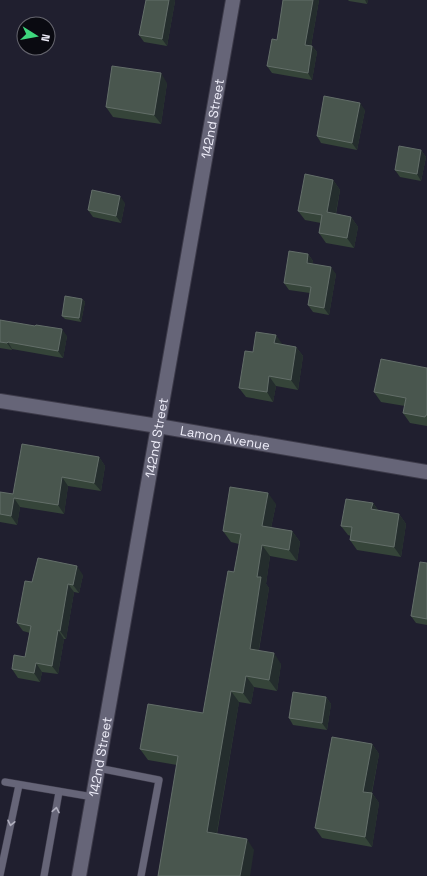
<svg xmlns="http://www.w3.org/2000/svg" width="427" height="876" font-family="'Space Grotesk',sans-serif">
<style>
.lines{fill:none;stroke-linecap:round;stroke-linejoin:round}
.service-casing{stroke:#3c3a49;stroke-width:8}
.minor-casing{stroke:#3c3a49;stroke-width:16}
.service{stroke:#666578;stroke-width:7}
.minor{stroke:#666578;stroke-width:14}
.wall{fill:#354439}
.shaded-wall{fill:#242d2d}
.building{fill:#49564e;stroke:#636e69}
.oneway{stroke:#b1b0bf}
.labels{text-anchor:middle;stroke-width:3.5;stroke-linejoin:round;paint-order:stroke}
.street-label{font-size:13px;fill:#eeedf9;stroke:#0a0a11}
</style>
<rect width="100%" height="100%" fill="#201f2f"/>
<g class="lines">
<g class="service-casing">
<g id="service">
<polyline points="98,768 159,780 141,876"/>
<polyline points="5,782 93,797"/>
<polyline points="0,875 19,785"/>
<polyline points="44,876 59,792"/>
</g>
</g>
<g class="minor-casing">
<g id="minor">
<path id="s1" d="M0 401 158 426 427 472"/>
<path id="s2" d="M79 876 233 0"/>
</g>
</g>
<use href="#service" class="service"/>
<use href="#minor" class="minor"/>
</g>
<g class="wall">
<polygon points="146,0 175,0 175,1 167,46 144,42 139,35"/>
<polygon points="283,0 319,0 311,46 312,46 317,52 312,80 272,73 267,66 277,40"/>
<polygon points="348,0 368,0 367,4 349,1"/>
<polygon points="167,83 161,124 113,117 106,107"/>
<polygon points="365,110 357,150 321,143 317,136"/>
<polygon points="421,150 426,157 421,181 400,177 395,170"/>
<polygon points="333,180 340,190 336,214 351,217 358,227 354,248 326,243 319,233 321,223 305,220 298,211"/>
<polygon points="125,203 121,223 93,217 88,210"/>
<polygon points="308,254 313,261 312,264 336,274 329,315 313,312 308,305 310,293 289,290 284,283"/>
<polygon points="82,299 85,302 81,322 65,319 62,316"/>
<polygon points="0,320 67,336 63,358 12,349 12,350 0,348"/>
<polygon points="296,347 303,356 298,390 276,386 273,402 246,397 239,388 253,352"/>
<polygon points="427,368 427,426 410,423 403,413 405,406 381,402 374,392"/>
<polygon points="99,457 105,466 101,491 68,486 64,514 20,507 17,525 0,522 0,492 13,494"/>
<polygon points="373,503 378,510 399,514 406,524 401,557 357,550 350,540 351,536 348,535 341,526"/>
<polygon points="276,504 271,528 292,531 300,542 297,561 270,556 266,584 269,588 259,650 281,664 277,691 254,687 251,704 239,702 217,834 254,850 158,876 177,765 148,760 140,749 203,713 234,572 239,544 231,542 223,531"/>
<polygon points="427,563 427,625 416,623 411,616"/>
<polygon points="83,575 79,593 74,592 66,639 64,639 58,674 42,672 40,682 18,678 12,669 25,657 30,633 23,631 17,623 32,582"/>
<polygon points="326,697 331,704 327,730 293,725 289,718"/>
<polygon points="372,744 379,754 372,793 379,803 372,847 322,838 315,828"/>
</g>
<g class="shaded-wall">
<polygon points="169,0 175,0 175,1 167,46 162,39"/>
<polygon points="313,0 319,0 310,51 305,45"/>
<polygon points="365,0 368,0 367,4"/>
<polygon points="312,46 317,52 312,80 308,73"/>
<polygon points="161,73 167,83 161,124 154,115"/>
<polygon points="360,103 365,110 357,150 352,143"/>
<polygon points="421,150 426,157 421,181 417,174"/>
<polygon points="333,180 340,190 334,222 327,212"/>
<polygon points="120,196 125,203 121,223 116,216"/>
<polygon points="351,217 358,227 354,248 347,238"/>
<polygon points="308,254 313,261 311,270 307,263"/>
<polygon points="331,267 336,274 329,315 324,308"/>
<polygon points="82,299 85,302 81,322 79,318"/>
<polygon points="62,329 67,336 63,358 58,351"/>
<polygon points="276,335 283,345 274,343"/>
<polygon points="8,342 12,349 12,350 7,343"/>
<polygon points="296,347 303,356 298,390 291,380"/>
<polygon points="269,376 276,386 273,402 267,392"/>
<polygon points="99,457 105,466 101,491 94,483"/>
<polygon points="62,477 68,486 64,514 58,505"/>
<polygon points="268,493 276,504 269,537 262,526"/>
<polygon points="14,498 20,507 17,525 11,516"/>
<polygon points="373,503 380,513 371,509"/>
<polygon points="399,514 406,524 401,557 394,547"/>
<polygon points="292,531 300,542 297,561 289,550"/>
<polygon points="262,545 270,556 266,584 269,588 257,660 250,649 257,577"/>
<polygon points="77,566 83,575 79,593 73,585"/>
<polygon points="68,584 74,592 66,639 60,631"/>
<polygon points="58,630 64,639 58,674 52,666"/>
<polygon points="274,653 281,664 277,691 269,680"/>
<polygon points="36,663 42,672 40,682 34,673"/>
<polygon points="246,676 254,687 251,704 243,693"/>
<polygon points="231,691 239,702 215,843 207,832"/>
<polygon points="326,697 331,704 327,730 322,723"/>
<polygon points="372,744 379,754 370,801 363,792"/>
<polygon points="372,793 379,803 372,847 365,837"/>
<polygon points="247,839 254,850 250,876 240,876"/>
</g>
<g class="building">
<polygon points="146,0 169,0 162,39 139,35"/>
<polygon points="283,0 313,0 305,45 312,46 308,73 267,66 272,39 277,40"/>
<polygon points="112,66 161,73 154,115 106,107"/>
<polygon points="324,96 360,103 352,143 317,136"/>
<polygon points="399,146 421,150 417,174 395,170"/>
<polygon points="305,174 333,180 327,212 351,217 347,238 319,233 322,215 298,211"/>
<polygon points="92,190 120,196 116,216 88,210"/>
<polygon points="289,251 308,254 307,263 331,267 324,308 308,305 311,287 284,283"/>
<polygon points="65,296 82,299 79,318 62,316"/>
<polygon points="0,320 35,326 36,325 62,329 58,351 8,342 7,343 0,342"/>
<polygon points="256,332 276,335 274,343 296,347 291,380 269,376 267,392 239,388 245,351 253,352"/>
<polygon points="381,359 427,368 427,415 426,415 425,417 403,413 406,398 374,392"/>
<polygon points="22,444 99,457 94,483 62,477 58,505 14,498 11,516 0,514 0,492 13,494"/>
<polygon points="230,487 268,493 262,526 292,531 289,550 262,545 257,577 261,577 250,649 274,653 269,680 246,676 243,693 231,691 207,832 247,839 240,876 158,876 178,756 140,749 148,704 203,713 228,571 234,572 241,534 223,531"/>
<polygon points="346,499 373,503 371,509 399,514 394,547 350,540 352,527 341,526"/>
<polygon points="38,558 77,566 73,585 68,584 60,631 58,630 52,666 36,663 34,673 12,669 14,655 25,657 31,626 17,623 25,581 32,582"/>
<polygon points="420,562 427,563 427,619 411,616"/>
<polygon points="293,692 326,697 322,723 289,718"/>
<polygon points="332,737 372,744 363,792 372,793 365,837 315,828"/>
</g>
<defs><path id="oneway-chevron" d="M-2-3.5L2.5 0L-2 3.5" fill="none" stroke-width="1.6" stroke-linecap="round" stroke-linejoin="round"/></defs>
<g class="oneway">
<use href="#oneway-chevron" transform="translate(56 810) rotate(-80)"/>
<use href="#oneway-chevron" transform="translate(11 823) rotate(102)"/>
</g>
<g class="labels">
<g class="street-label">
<text dy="5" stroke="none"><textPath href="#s2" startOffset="769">142nd Street</textPath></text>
<text dy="5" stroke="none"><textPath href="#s2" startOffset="445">142nd Street</textPath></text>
<text dy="5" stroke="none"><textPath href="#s1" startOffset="228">Lamon Avenue</textPath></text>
<text dy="5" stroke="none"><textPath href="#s2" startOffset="121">142nd Street</textPath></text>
</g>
</g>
<g transform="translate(36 36) rotate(101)"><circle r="19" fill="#0a0a11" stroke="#65656e"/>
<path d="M0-3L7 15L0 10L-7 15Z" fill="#3ed77d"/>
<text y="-6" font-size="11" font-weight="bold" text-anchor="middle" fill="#eeedf9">N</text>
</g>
</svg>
